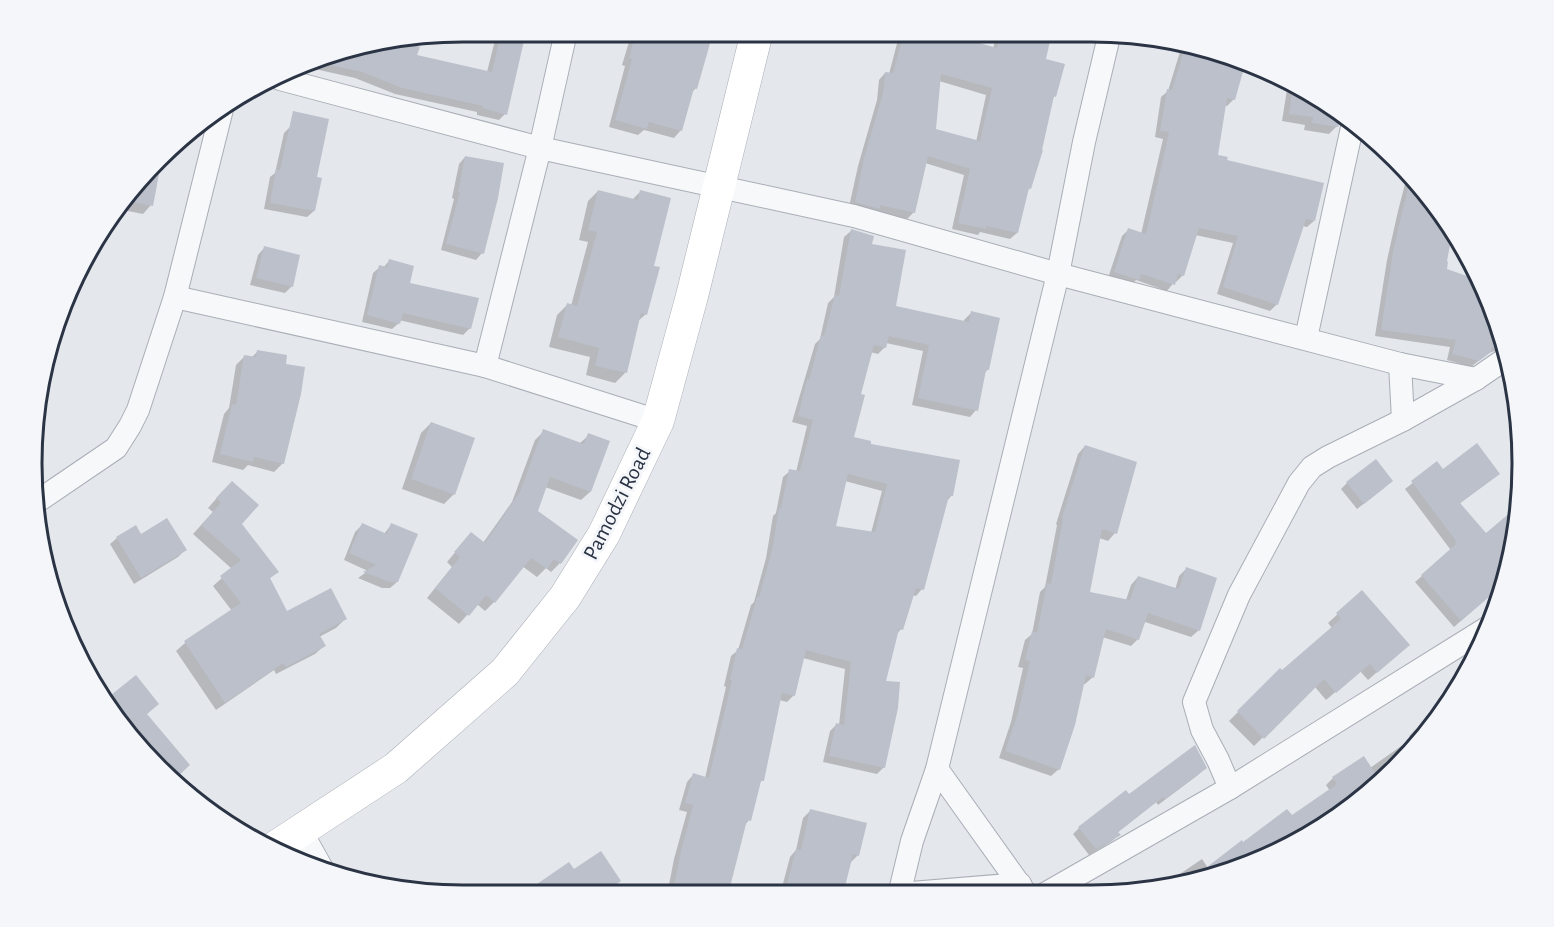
<svg xmlns="http://www.w3.org/2000/svg" width="1554" height="927" font-family="'Alegreya Sans',sans-serif">
<style>
.shadow{fill:#0003;fill-rule:evenodd}
.building{fill:#bbc0ca;fill-rule:evenodd}
.lines{fill:none;stroke-linecap:round;stroke-linejoin:round}
.street-casing{stroke:#a9aeb7;stroke-width:24}
.secondary-casing{stroke:#a9aeb7;stroke-width:33}
.street{stroke:#f7f8fa;stroke-width:22}
.secondary{stroke:#fff;stroke-width:32}
.labels{text-anchor:middle;stroke-width:6;stroke-linejoin:round;paint-order:stroke}
.street-label{font-size:22px;fill:#2b3445;stroke:#f4f6f9}
.rim{fill:none;stroke:#2b3445;stroke-width:3}
</style>
<rect width="100%" height="100%" fill="#e4e7ec"/>
<g class="shadow">
<polygon points="497,32 525,32 505,114 499,120 477,115 477,112 395,94 355,78 306,67 306,64 325,54 413,40 412,45 415,56 487,72"/>
<polygon points="632,32 697,32 695,37 696,88 691,93 681,130 674,138 644,130 638,135 609,127 625,66 622,65"/>
<path d="M900 32H935L993 49 997 32H1051L1044 60 1055 96 1051 99 1030 188 1026 192 1017 233 1010 239 980 232 978 235 952 229 964 175 925 163 914 212 907 219 849 207 858 166 877 100 879 80 885 73 889 74ZM939 81 986 95 976 142 934 130Z"/>
<polygon points="1182,45 1230,55 1243,61 1234,99 1227,106 1224,105 1216,156 1314,221 1307,227 1302,226 1277,304 1270,311 1217,294 1233,243 1195,235 1183,275 1176,282 1175,281 1167,291 1136,280 1131,286 1108,278 1122,236 1128,230 1141,234 1163,139 1155,137 1161,97 1168,91"/>
<polygon points="1288,83 1331,105 1341,113 1337,126 1329,134 1304,130 1305,125 1282,121"/>
<polygon points="196,125 194,136 185,145 179,144"/>
<polygon points="290,127 315,178 314,211 307,217 264,209 270,177 275,173 284,133"/>
<polygon points="465,157 482,253 476,260 441,250 454,199 452,198 459,164"/>
<polygon points="153,171 152,179 151,205 143,214 118,209"/>
<polygon points="1411,176 1452,227 1445,270 1504,345 1499,350 1488,353 1471,367 1447,360 1450,347 1375,336 1387,260 1398,211 1406,180"/>
<polygon points="598,191 632,200 640,192 646,314 637,322 625,373 615,383 586,375 590,357 549,347 557,315 567,305 571,306 588,242 579,240 588,201"/>
<path d="M851 231 870 245 894 307 964 322V320L971 313 988 369 984 374 976 410 970 417 912 405 923 351 886 343 885 347 878 354 870 352 859 395 852 438 869 445 952 495 946 502 922 589 916 596 912 595 901 629 896 635 884 682V767L877 774 823 762 830 731 836 725H839L845 669 803 658 794 695 787 702 779 700 762 780 759 784 749 820 744 826 729 885 773 895H667L674 859 687 812 679 810 687 782 693 775 705 778 726 687 724 686 731 656 738 650 751 605 754 602 766 558 773 516 776 513 783 477 790 471 796 472 807 426 792 422 815 344 820 339 828 303 834 297 844 237ZM845 481 882 491 871 533 834 527Z"/>
<polygon points="264,248 299,256 291,287 285,293 250,285 258,255"/>
<polygon points="389,261 408,284 470,328 463,335 399,320 399,323 392,329 362,322 373,273 380,267 383,268"/>
<polygon points="257,352 283,463 274,472 248,465 243,470 212,462 224,414 229,408 236,365 244,357 251,358"/>
<polygon points="431,423 454,494 444,504 402,489 421,433"/>
<polygon points="544,431 579,444 589,435 590,492 581,500 545,487 536,512 576,541 560,563 551,572 546,568 537,577 522,566 494,602 485,611 477,604 459,624 427,598 452,567 447,562 463,543 483,543 512,502 535,440"/>
<polygon points="1085,446 1115,533 1108,541 1099,538 1088,593 1126,600 1131,585 1138,577 1175,590 1179,576 1186,569 1199,630 1191,637 1145,622 1138,639 1131,646 1102,637 1093,677 1085,684 1083,684 1059,769 1051,776 999,758 1011,722 1023,668 1018,667 1025,640 1032,634 1040,592 1045,587 1057,525 1056,524 1078,454"/>
<polygon points="1437,464 1442,471 1491,480 1459,504 1486,536 1518,509 1514,548 1500,596 1493,601 1489,596 1454,627 1415,582 1451,551 1450,549 1405,489"/>
<polygon points="1347,483 1384,488 1357,509 1341,489"/>
<polygon points="223,491 240,524 277,571 269,579 287,613 345,619 336,628 319,637 324,646 315,654 276,674 274,670 216,710 176,651 185,643 232,611 213,586 232,569 193,534 213,512 208,508"/>
<polygon points="362,525 384,534 391,525 397,582 390,588 382,588 358,578 368,571 344,560 355,532"/>
<polygon points="117,538 185,550 178,557 134,584 110,544"/>
<polygon points="1362,592 1399,653 1368,680 1360,671 1326,700 1315,687 1254,746 1229,721 1280,670 1282,672 1332,628 1328,623"/>
<polygon points="1437,714 1439,716 1396,769 1307,837 1229,873 1162,886 1202,859 1208,868 1242,844 1292,818 1330,791 1326,785 1333,778 1370,768 1411,739 1409,736 1416,729"/>
<polygon points="1205,768 1198,775 1158,805 1156,802 1117,833 1119,835 1112,841 1089,855 1073,834 1079,828 1129,796"/>
<polygon points="810,811 858,855 851,862 841,895 780,895 790,857 796,850 803,818"/>
<polygon points="573,871 619,880 612,888 616,895 527,895"/>
</g>
<g class="building">
<polygon points="501,32 526,32 507,115 482,108 483,106 402,88 362,72 312,61 325,54 405,41 420,47 417,55 492,72"/>
<polygon points="636,32 659,32 684,39 686,33 711,40 697,89 694,88 682,131 649,122 647,129 615,120 632,59 629,58"/>
<path d="M904 32H940L997 48 1001 32H1052L1046 59 1065 64 1056 97 1054 96 1042 150H1043L1031 189 1029 188 1018 233 986 226V229L958 223 970 169 928 156 915 213 880 205V209L855 202 864 158 883 93 885 72 893 73ZM941 74 992 88 980 141 936 129Z"/>
<polygon points="1184,50 1244,68 1235,100 1227,98 1218,155 1228,157 1227,160 1324,183 1315,221 1306,219 1278,305 1223,287 1238,236 1199,228 1184,276 1178,274 1175,285 1141,274 1139,280 1114,272 1128,228 1146,234 1169,132 1160,131 1167,89 1172,90"/>
<polygon points="1293,86 1331,105 1343,114 1338,127 1312,123 1313,117 1289,114"/>
<polygon points="293,111 329,119 317,177 322,178 315,211 270,203 276,169 280,170"/>
<polygon points="465,156 504,163 498,198 484,254 446,244 460,192 458,192"/>
<polygon points="161,163 153,206 126,201 137,189"/>
<polygon points="1411,177 1450,224 1453,229 1447,261 1448,262 1447,269 1481,281 1490,298 1504,345 1498,348 1492,347 1491,352 1479,361 1452,354 1456,340 1381,330 1393,252 1404,204"/>
<polygon points="598,190 638,200 640,190 671,198 654,266 660,267 647,315 641,313 627,373 595,366 599,348 558,337 567,303 577,306 597,232 588,230"/>
<path d="M851 229 874 236 872 244 906 250 896 306 969 322 971 311 1000 318 989 370H986L978 411 918 398 929 345 889 336 886 348 874 345 861 394 865 395 854 437 871 441V444L960 460 953 496H949L924 590 916 588 903 630 899 629 886 681 900 682 898 708 885 768 829 756 836 723 844 725 851 662 806 650 795 696 782 693 764 781H761L751 821 747 820 728 895H672L681 851 693 805 685 803 693 773 709 778 732 680H730L737 648 742 649 757 597H759L772 550 779 508H781L789 469 800 471 813 420 798 416 807 379 809 380 821 335 824 336 835 295 839 296ZM848 474 887 484 875 532 836 526Z"/>
<polygon points="264,246 300,255 293,287 256,278"/>
<polygon points="389,259 414,266 410,283 479,298 471,329 403,313 400,324 367,315 379,265 387,267"/>
<polygon points="257,350 287,355 286,364 305,367 301,394 284,464 254,457 253,462 220,454 232,404 236,405 244,355 256,357"/>
<polygon points="431,422 475,438 455,495 411,479"/>
<polygon points="543,429 584,444 588,433 610,441 591,492 550,477 538,511 578,540 561,564 554,559 547,569 531,558 495,603 486,595 469,616 435,588 460,557 454,552 471,532 485,543 520,492"/>
<polygon points="1477,443 1500,474 1460,503 1486,533 1518,506 1514,548 1503,585 1461,621 1421,575 1456,544 1455,542 1456,541 1411,481 1437,461 1443,469"/>
<polygon points="1085,445 1137,462 1117,534 1102,529 1090,592 1130,600 1138,576 1179,589 1186,567 1217,578 1200,631 1148,613 1139,640 1106,629 1094,678 1086,675 1075,725 1060,770 1005,751 1018,713 1030,661 1025,660 1032,631 1037,633 1047,583 1051,584 1063,518 1062,517"/>
<polygon points="1376,459 1393,481 1364,504 1346,482"/>
<polygon points="232,481 259,505 242,524 279,572 270,578 287,611 331,588 347,619 319,634 326,646 286,667 283,663 225,703 184,641 241,603 220,576 241,560 201,525 221,503 216,498"/>
<polygon points="167,518 187,550 141,578 116,537 136,525 141,534"/>
<polygon points="362,523 387,534 391,523 418,534 398,582 390,582 363,572 376,565 349,553"/>
<polygon points="1362,590 1410,645 1377,673 1370,664 1336,693 1324,679 1264,739 1237,711 1280,668 1282,670 1341,619 1336,613"/>
<polygon points="136,675 159,704 147,714 190,765 176,778 121,727 106,699"/>
<polygon points="1195,745 1207,768 1165,799 1163,797 1118,832 1121,835 1096,849 1078,827 1126,790 1129,794"/>
<polygon points="1364,756 1380,781 1307,837 1229,873 1189,881 1242,840 1243,842 1287,809 1292,815 1337,784 1332,777"/>
<polygon points="810,809 867,823 859,856 853,854 843,895 784,895 796,849 801,850"/>
<polygon points="601,851 621,881 600,895 521,895 569,862 574,869"/>
</g>
<g class="lines">
<g class="street-casing">
<g id="street">
<polyline points="280,79 540,148 854,216 1058,274 1400,364 1476,379"/>
<polyline points="175,297 485,366 658,421"/>
<polyline points="1306,338 1353,123"/>
<polyline points="1400,364 1403,420"/>
<polyline points="485,366 540,148 566,32"/>
<polyline points="38,501 116,448 130,426 138,410 175,297 222,109"/>
<polyline points="937,769 1027,895"/>
<polyline points="1230,788 1218,760 1202,730 1194,702 1239,595 1299,483 1312,467 1328,457 1403,420 1476,379 1508,357"/>
<polyline points="301,831 324,872"/>
<polyline points="899,894 1020,884"/>
<polyline points="899,895 912,841 937,769 1058,274 1084,142 1110,32"/>
<polyline points="1043,895 1230,788 1490,626"/>
</g>
</g>
<g class="secondary-casing">
<polyline id="secondary" points="274,848 396,768 505,672 565,597 604,534 658,421 692,296 757,32"/>
</g>
<use href="#street" class="street"/>
<use href="#secondary" class="secondary"/>
</g>
<g class="labels">
<g class="street-label">
<text transform="translate(616 503) rotate(-63)" y="8">Pamodzi Road</text>
</g>
</g>
<path d="M0 0H1554V927H0ZM463 42H1091A421 421 0 0 1 1512 463V464A421 421 0 0 1 1091 885H463A421 421 0 0 1 42 464V463A421 421 0 0 1 463 42Z" fill="#f4f6f9" fill-rule="evenodd"/>
<path class="rim" d="M463 42H1091A421 421 0 0 1 1512 463V464A421 421 0 0 1 1091 885H463A421 421 0 0 1 42 464V463A421 421 0 0 1 463 42Z"/>
</svg>
